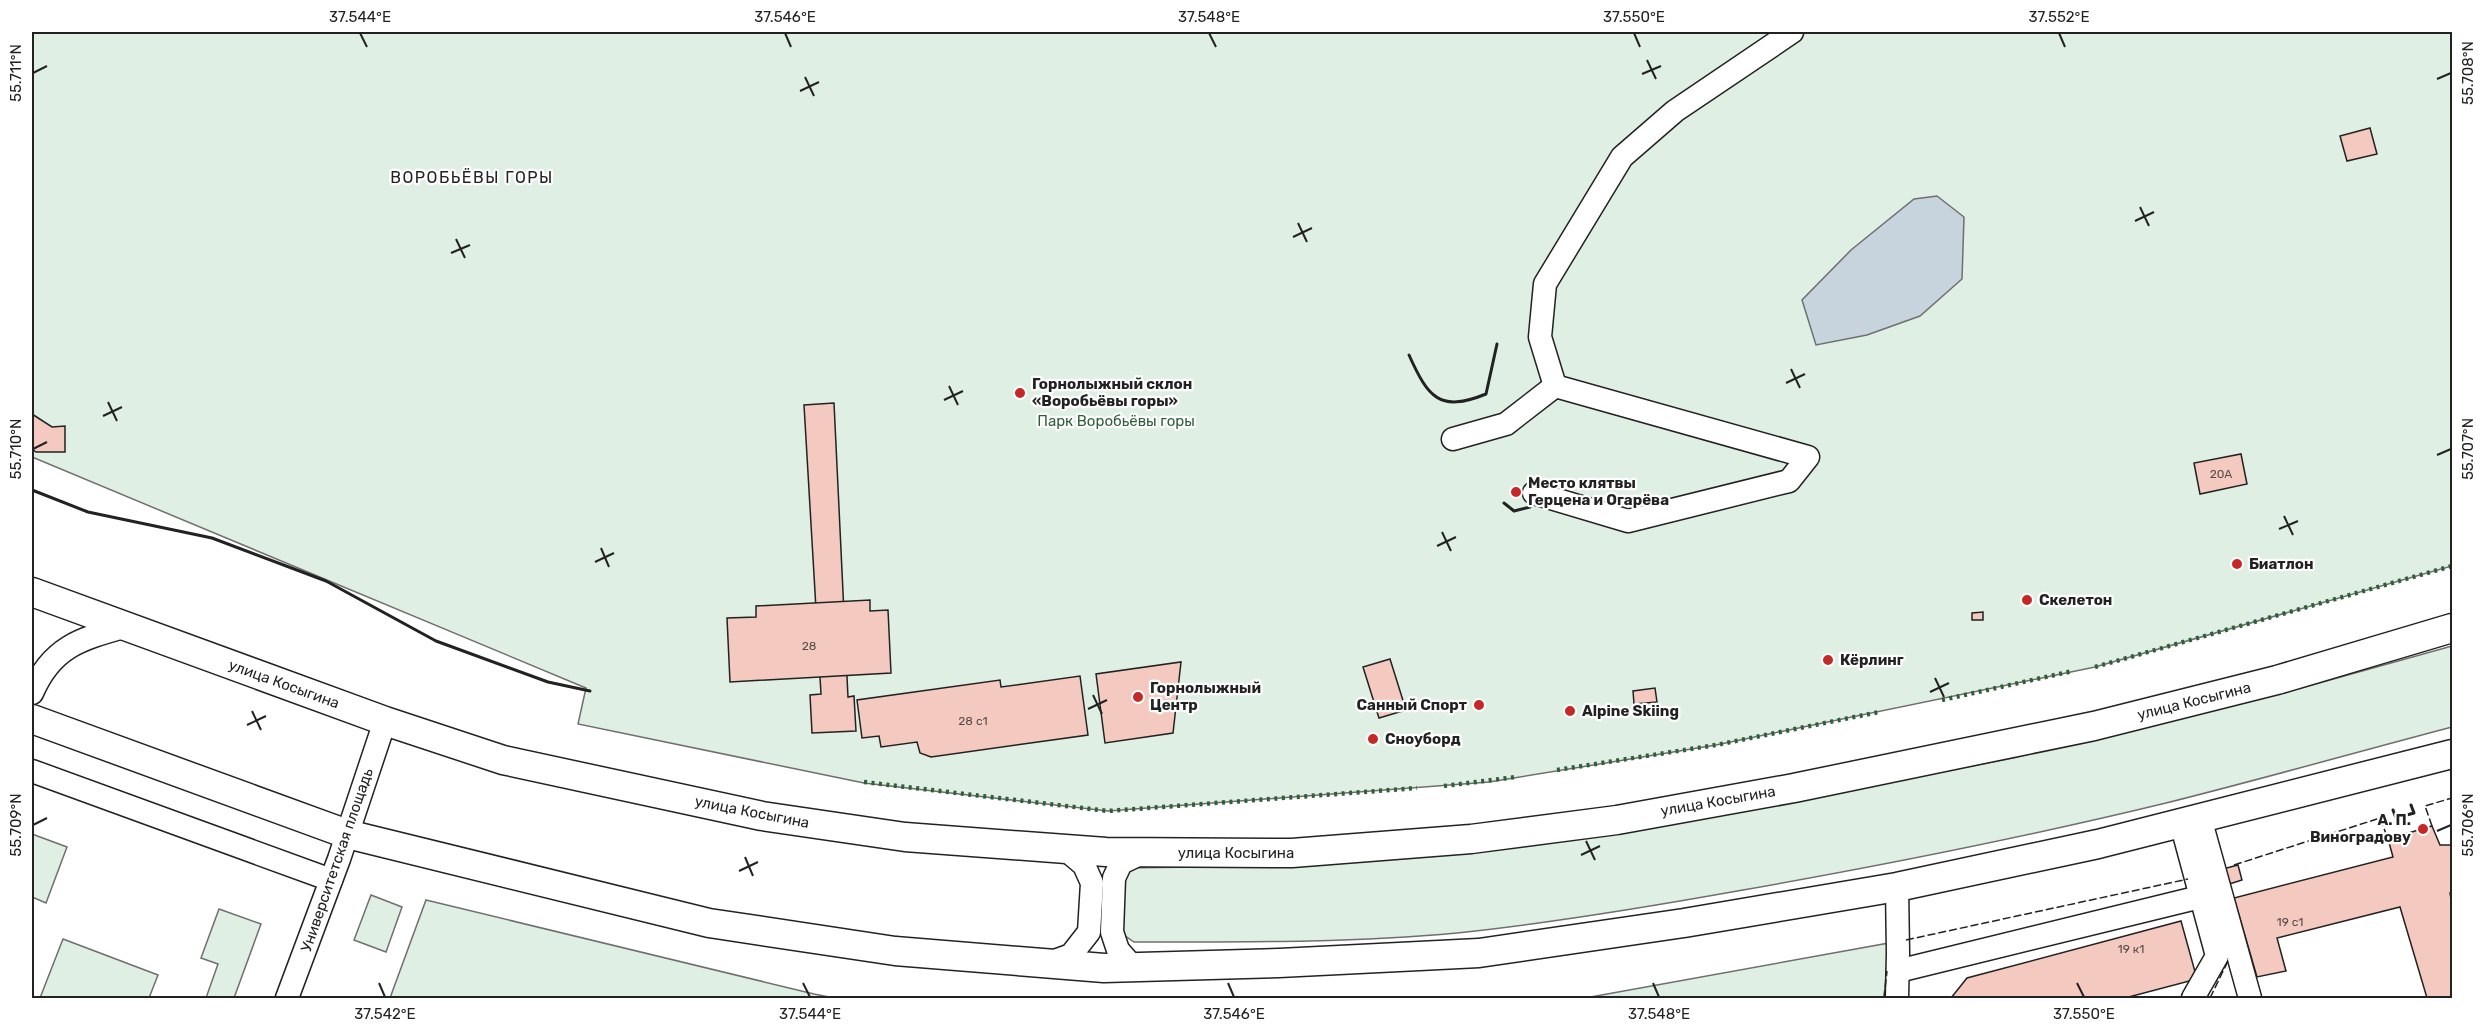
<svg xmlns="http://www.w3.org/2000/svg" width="2484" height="1030" font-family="Rubik,sans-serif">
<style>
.green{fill:#e0efe3;stroke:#6f6f6f;stroke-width:1.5}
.water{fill:#c7d3dd;stroke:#6f6f6f;stroke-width:1.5}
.building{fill:#f3c9c0;stroke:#222;stroke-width:1.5}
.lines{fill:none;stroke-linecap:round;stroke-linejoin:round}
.minor-casing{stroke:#222;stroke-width:25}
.major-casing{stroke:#222;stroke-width:31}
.minor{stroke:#fff;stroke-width:22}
.major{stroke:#fff;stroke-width:28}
.hedge{stroke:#2f5e38;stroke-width:4.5;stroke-dasharray:3 4.5;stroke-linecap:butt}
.fence{stroke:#222;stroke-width:1.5;stroke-dasharray:8 3;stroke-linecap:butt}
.wall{stroke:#222;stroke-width:3}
.ticks{fill:none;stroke:#222;stroke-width:2}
.poi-dot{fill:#c62828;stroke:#fff;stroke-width:2}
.labels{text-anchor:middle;stroke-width:4.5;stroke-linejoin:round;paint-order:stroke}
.number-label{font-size:12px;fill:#564c4a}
.poi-label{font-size:15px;font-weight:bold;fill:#222;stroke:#fff;text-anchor:start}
.park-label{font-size:15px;fill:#2f5e38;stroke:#fff}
.street-label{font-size:15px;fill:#222;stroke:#fff}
.neighbourhood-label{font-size:16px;letter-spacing:1.5px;fill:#222;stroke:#fff}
.neatline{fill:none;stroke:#222;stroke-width:2}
.ticks-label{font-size:15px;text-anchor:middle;fill:#222}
</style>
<rect width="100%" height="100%" fill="#fff"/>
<g class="green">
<polygon points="32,32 2452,32 2452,566 2095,667 1716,745 1489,782 1108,811 864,783 578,724 586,688 32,457"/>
<path d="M2452 646V727C2357 752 2262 779 2166 803 2026 837 1885 865 1743 890 1648 907 1553 923 1457 933 1350 943 1241 942 1134 942L1121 933V868L1277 866 1703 818 2013 758 2283 693Z"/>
<polygon points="32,834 67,847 46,903 32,897"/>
<polygon points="371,895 402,907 386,952 354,940"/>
<polygon points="426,900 814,994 834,998 390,998"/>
<polygon points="219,909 261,924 234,998 206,998 218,964 201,958"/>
<polygon points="63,939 158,975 149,998 40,998"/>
<polygon points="1889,943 1884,998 1585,998"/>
</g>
<polygon class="water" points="1937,196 1964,217 1962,279 1920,316 1867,335 1816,345 1802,300 1851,250 1914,199"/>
<g class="building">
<polygon points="2370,128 2377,154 2347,161 2340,136"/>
<polygon points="834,403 848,697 854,696 856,731 812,733 810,695 821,694 804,405"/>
<polygon points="32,414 52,427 65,426 65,452 36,452 32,449"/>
<polygon points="2241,454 2247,484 2200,494 2194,463"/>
<polygon points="870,600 870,611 888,610 891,673 730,682 727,618 756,617 756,606"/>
<polygon points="1983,612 1983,620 1972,620 1972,613"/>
<polygon points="1390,659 1406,710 1379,718 1363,667"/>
<polygon points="1181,662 1173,733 1105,743 1096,674"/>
<polygon points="1080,676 1088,735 931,757 920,753 917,742 881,747 879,736 862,738 857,700 1000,680 1001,687"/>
<polygon points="1655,688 1657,702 1634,704 1633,691"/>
<polygon points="2432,826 2440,845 2452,845 2452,892 2450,893 2452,904 2452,998 2427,998 2400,907 2277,938 2286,971 2257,977 2234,898 2393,857 2388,839"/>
<polygon points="2238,865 2242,880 2223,886 2219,870"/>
<polygon points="2181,921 2197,979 2125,998 1951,998 1967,978"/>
</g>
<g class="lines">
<g class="minor-casing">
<g id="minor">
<polyline points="1453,439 1506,424 1555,386"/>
<polyline points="1534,493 1628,521 1789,481 1808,457 1555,386 1540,337 1545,284 1622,157 1675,111 1792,32"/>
<path d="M32 693C52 646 81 639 127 626"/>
<polyline points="32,771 331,880"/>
<polyline points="2200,818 2250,998"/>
<polyline points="2181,823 2217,956 2193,998"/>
<polyline points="1897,887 1898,953 1897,998"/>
<polyline points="1049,963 1071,955 1089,932 1092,883 1084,865 1065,849"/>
<polyline points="1133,967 1118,950 1112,932 1114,878 1121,863 1144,852"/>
<polyline points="1898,971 2200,897"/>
<polyline points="287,998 339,859 385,721"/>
</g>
</g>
<g class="major-casing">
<g id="major">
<polyline points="32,592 385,721 503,760 762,816 905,837 1106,852 1292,853 1471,839 1617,820 1794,788 2094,726 2277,680 2452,628"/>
<polyline points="32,719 347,834 709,923 895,951 1104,968 1279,963 1479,953 1684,923 1897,887 2098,844 2452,754"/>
</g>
</g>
<use href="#minor" class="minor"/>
<use href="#major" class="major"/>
<g class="hedge">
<polyline points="2095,667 2452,566"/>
<polyline points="1942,700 2073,671"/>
<polyline points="1557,770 1716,745 1879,712"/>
<polyline points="864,782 1108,811 1417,788"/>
<polyline points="1444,786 1516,777"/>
</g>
<g class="fence">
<polyline points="2432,826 2425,806 2452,798"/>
<polyline points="2234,865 2380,818 2388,839"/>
<polyline points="1906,940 2188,879"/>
<polyline points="1884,998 1887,971"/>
<polyline points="2210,998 2228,961 2228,958"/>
</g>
<g class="wall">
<path d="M1409 355C1428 397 1439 413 1486 394L1497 344"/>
<polyline points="32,490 88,512 212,538 326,581 436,641 548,682 590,691"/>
<polyline points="1504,503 1514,511 1530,507 1533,498"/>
<polyline points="2393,810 2396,818 2414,813 2411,805"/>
</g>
</g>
<path class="ticks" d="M360 33 367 47M785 33 791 47M1209 33 1216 47M1634 33 1640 47M2059 33 2065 47M1647 60 1656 79M33 73 47 66M1642 74 1661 66M805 77 814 96M2437 79 2451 73M800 91 819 82M2140 207 2149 226M2135 221 2154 212M1298 223 1307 242M1293 237 1312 228M456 239 465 258M451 253 470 245M1791 369 1800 388M1786 383 1805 374M949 386 958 405M944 400 963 391M108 402 117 421M103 416 122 407M33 449 47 442M2437 455 2451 449M2284 516 2293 535M2279 529 2298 521M1442 532 1451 551M1437 546 1456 537M601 548 609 567M595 562 614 553M1935 678 1944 697M1930 692 1949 683M1093 695 1102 714M1088 709 1107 700M252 711 261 730M247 725 266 716M33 825 47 818M2437 831 2451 825M1586 841 1595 860M1581 855 1600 846M745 857 753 876M739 871 758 862M379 983 385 997M803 983 810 997M1228 983 1234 997M1653 983 1659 997M2077 983 2084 997"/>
<g class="poi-dot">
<circle cx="1020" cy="393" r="6"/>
<circle cx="1516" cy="492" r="6"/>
<circle cx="2237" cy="564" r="6"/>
<circle cx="2027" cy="600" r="6"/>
<circle cx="1828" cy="660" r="6"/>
<circle cx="1138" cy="697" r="6"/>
<circle cx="1479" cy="705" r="6"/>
<circle cx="1570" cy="711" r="6"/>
<circle cx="1373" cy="739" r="6"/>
<circle cx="2423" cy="829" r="6"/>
</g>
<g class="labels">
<g class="number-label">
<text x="2221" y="478">20А</text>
<text x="809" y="650">28</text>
<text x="973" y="725">28 с1</text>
<text x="2290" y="926">19 с1</text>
<text x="2131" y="953">19 к1</text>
</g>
<g class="poi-label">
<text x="1032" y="389">Горнолыжный склон<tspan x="1032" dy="17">«Воробьёвы горы»</tspan></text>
<text x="1528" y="488">Место клятвы<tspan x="1528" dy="17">Герцена и Огарёва</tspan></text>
<text x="2249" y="569">Биатлон</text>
<text x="2039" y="605">Скелетон</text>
<text x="1840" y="665">Кёрлинг</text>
<text x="1150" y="693">Горнолыжный<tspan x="1150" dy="17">Центр</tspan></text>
<text x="1467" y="710" text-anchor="end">Санный Спорт</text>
<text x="1582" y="716">Alpine Skiing</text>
<text x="1385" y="744">Сноуборд</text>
<text x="2411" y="825" text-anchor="end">А. П.<tspan x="2411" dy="17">Виноградову</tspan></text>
</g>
<g class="park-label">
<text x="1116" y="426">Парк Воробьёвы горы</text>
</g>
<g class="street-label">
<text transform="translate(284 684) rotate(20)" y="5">улица Косыгина</text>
<text transform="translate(2194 701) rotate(-14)" y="5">улица Косыгина</text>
<text transform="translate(1718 801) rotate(-10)" y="5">улица Косыгина</text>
<text transform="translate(752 812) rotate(11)" y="5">улица Косыгина</text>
<text x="1236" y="858">улица Косыгина</text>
<text transform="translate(337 860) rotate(-71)" y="5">Университетская площадь</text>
</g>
<g class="neighbourhood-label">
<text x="472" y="183">ВОРОБЬЁВЫ ГОРЫ</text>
</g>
</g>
<rect width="2484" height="1030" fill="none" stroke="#ffffff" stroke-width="66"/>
<rect x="33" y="33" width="2418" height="964" class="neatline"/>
<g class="ticks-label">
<text x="360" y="22">37.544°E</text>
<text x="785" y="22">37.546°E</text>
<text x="1209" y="22">37.548°E</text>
<text x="1634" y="22">37.550°E</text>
<text x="2059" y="22">37.552°E</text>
<text transform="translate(16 73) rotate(-90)" y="5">55.711°N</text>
<text transform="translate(2468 73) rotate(-90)" y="5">55.708°N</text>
<text transform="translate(16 449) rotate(-90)" y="5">55.710°N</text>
<text transform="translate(2468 449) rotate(-90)" y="5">55.707°N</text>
<text transform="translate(16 825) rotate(-90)" y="5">55.709°N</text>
<text transform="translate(2468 825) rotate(-90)" y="5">55.706°N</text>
<text x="385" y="1019">37.542°E</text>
<text x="810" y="1019">37.544°E</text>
<text x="1234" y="1019">37.546°E</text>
<text x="1659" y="1019">37.548°E</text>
<text x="2084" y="1019">37.550°E</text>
</g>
</svg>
